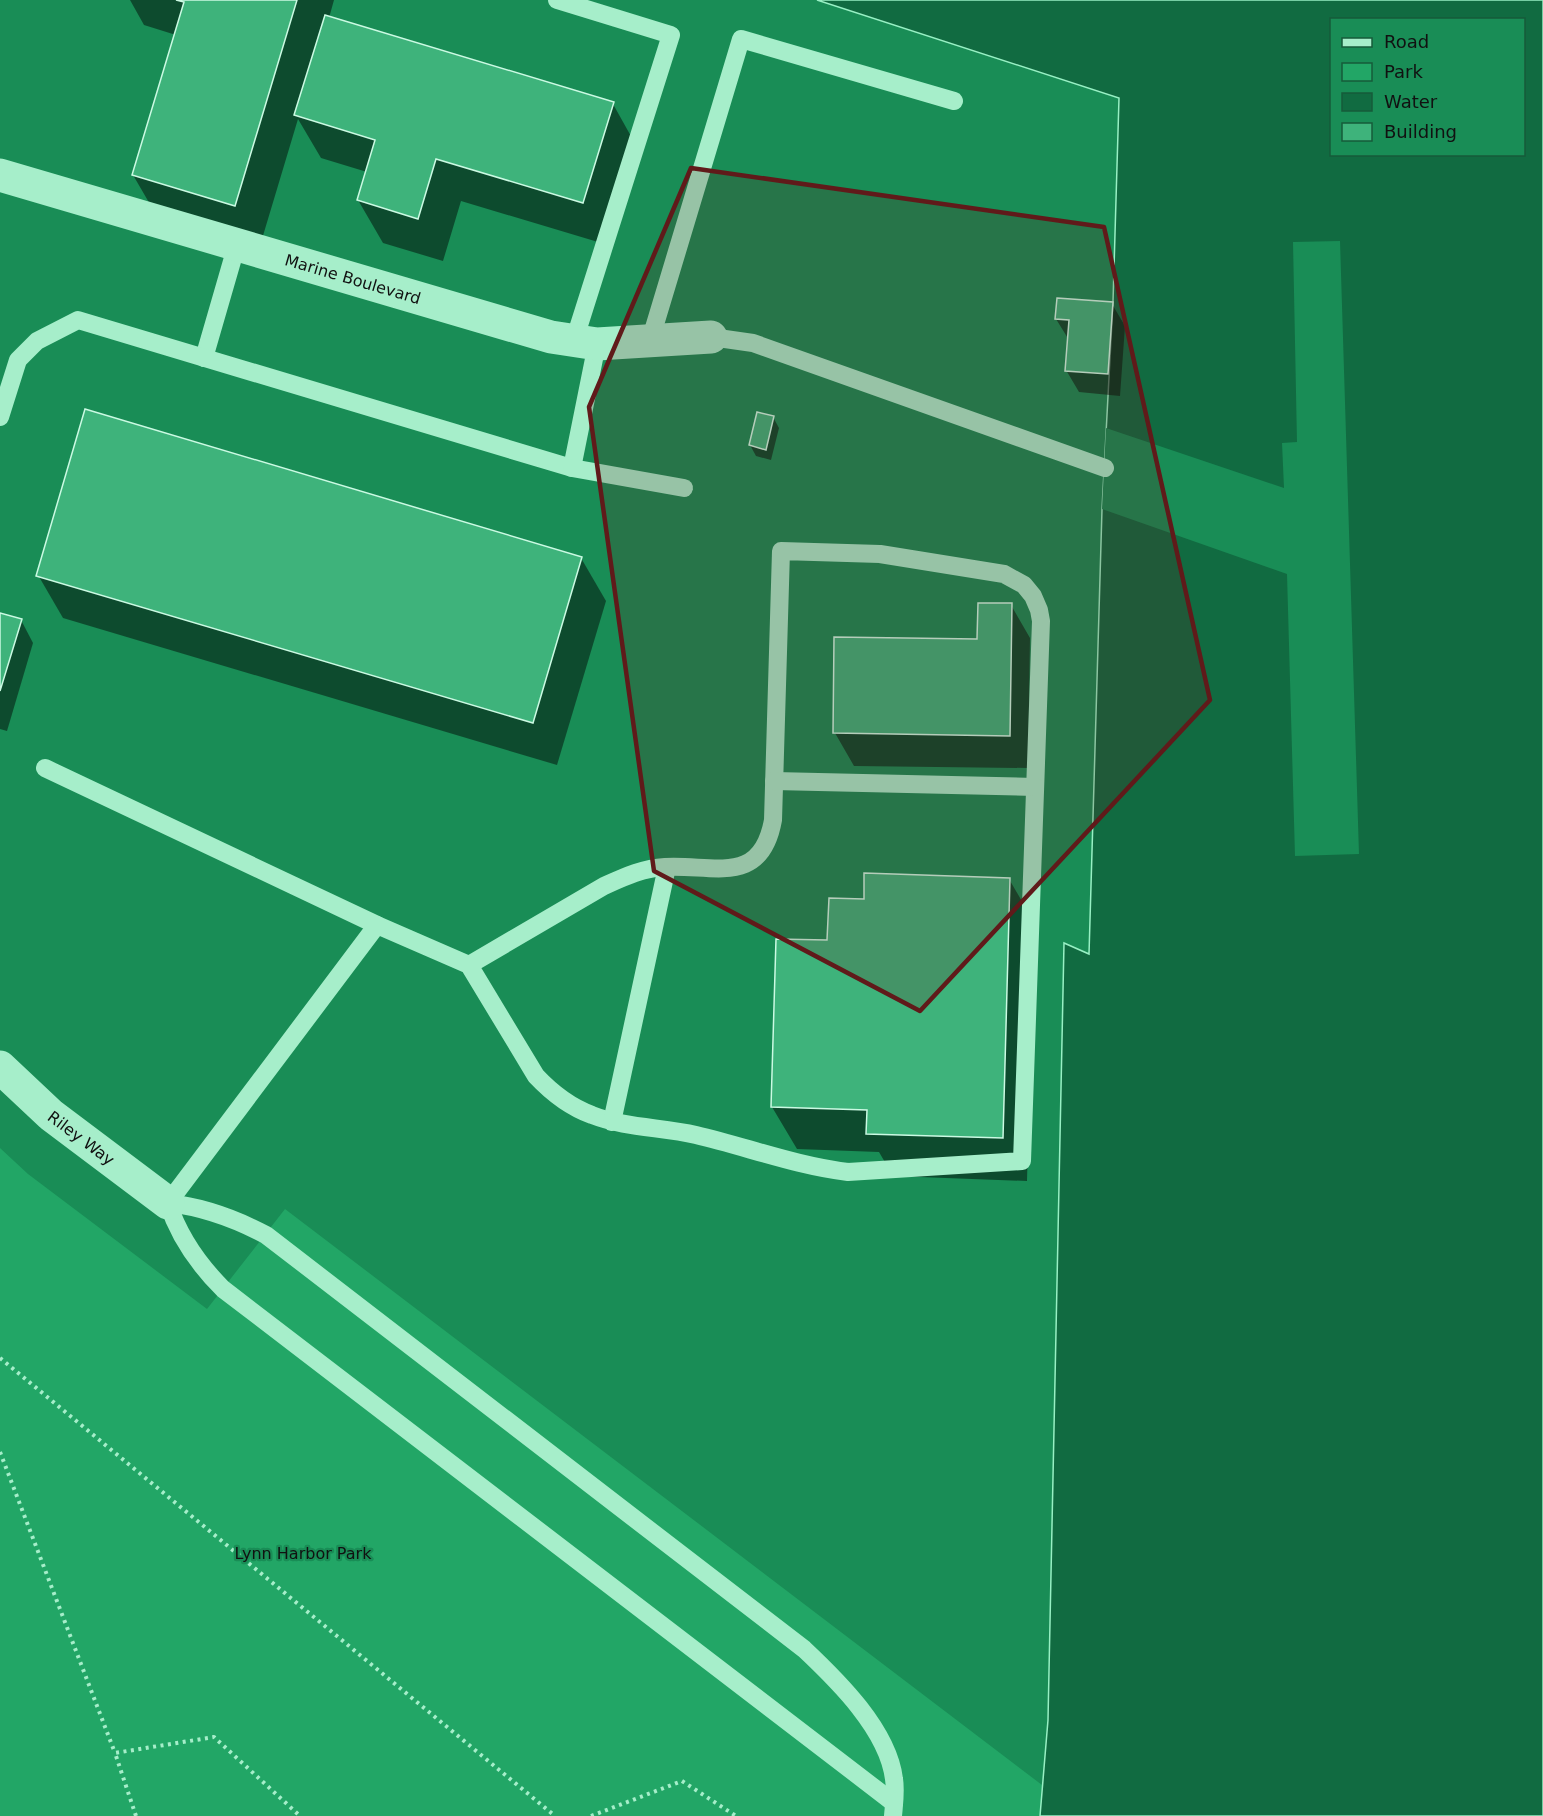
<svg xmlns="http://www.w3.org/2000/svg" width="1543" height="1816" font-family="'DejaVu Sans',sans-serif">
<style>
.green{fill:#22a666}
.water{fill:#116b41;stroke:#98f0c4;stroke-width:1.5;fill-rule:evenodd}
.pier{fill:#198d56}
.shadow{fill:#0007}
.building{fill:#3eb37b;stroke:#cbfae3;stroke-width:1.5}
.lines{fill:none;stroke-linecap:round;stroke-linejoin:round}
.path{stroke:#a6eeca;stroke-width:4;stroke-dasharray:3 4.5;stroke-linecap:butt}
.lane{stroke:#a6eeca;stroke-width:18}
.street{stroke:#a6eeca;stroke-width:33}
.marked{fill:#601a1a;fill-opacity:0.2;stroke:#601a1a;stroke-width:4.5;stroke-linejoin:round}
.labels{text-anchor:middle;stroke-width:4.5;stroke-linejoin:round;paint-order:stroke}
.street-label{font-size:16px;fill:#111;stroke:#198d56}
.park-label{font-size:16px;fill:#111;stroke:#198d56}
</style>
<rect width="100%" height="100%" fill="#198d56"/>
<polygon class="green" points="0,1148 28,1174 207,1309 285,1209 1042,1785 1040,1816 0,1816"/>
<path class="water" d="M817 0H1543V1816H1040L1048 1720 1064 943 1089 954 1102 509 1113 302 1119 98ZM1332 20H1524V154H1332Z"/>
<polygon class="pier" points="1340,241 1359,854 1295,856 1287,574 1102,509 1106,428 1284,488 1282,443 1297,442 1293,242"/>
<g class="shadow">
<polygon points="130,0 334,0 329,18 613,104 637,147 608,245 461,201 443,261 383,243 358,200 367,172 321,158 298,119 259,249 158,218 133,175 176,35 144,25"/>
<polygon points="1112,304 1125,326 1120,396 1079,392 1066,370 1069,340 1056,319"/>
<polygon points="773,417 779,428 771,460 756,456 750,445"/>
<polygon points="581,558 606,601 557,765 63,618 38,575"/>
<polygon points="1011,605 1030,638 1028,768 854,766 835,733 979,640"/>
<polygon points="0,614 21,620 33,643 7,731 0,729"/>
<polygon points="1009,879 1034,922 1027,1181 893,1176 879,1152 797,1149 772,1107 829,941 865,901"/>
</g>
<g class="building">
<polygon points="176,0 297,0 235,206 132,175 184,2"/>
<polygon points="325,15 614,102 583,203 436,159 418,219 357,200 375,140 294,115"/>
<polygon points="1057,298 1113,302 1108,374 1065,371 1069,320 1055,319"/>
<polygon points="85,409 582,557 533,723 36,576"/>
<polygon points="757,412 774,416 766,450 749,445"/>
<polygon points="978,603 1012,603 1010,736 833,733 834,637 977,639"/>
<polygon points="0,613 22,619 0,691"/>
<polygon points="864,873 1010,878 1003,1138 866,1134 867,1110 771,1107 776,939 827,940 829,898 864,899"/>
</g>
<g class="lines">
<g class="path">
<polyline points="0,1358 555,1816"/>
<polyline points="0,1452 115,1753"/>
<polyline points="136,1816 115,1753 214,1737 300,1816"/>
<polyline points="591,1816 682,1781 736,1816"/>
</g>
<g class="lane">
<polyline points="557,0 671,35 574,341"/>
<polyline points="711,337 753,343 1105,468"/>
<polyline points="650,341 741,39 954,101"/>
<polyline points="204,358 237,244"/>
<polyline points="0,417 18,360 37,341 78,320 572,468 597,344"/>
<polyline points="572,468 684,488"/>
<path d="M45 768 377 925 469 965 536 1076C552 1093 570 1107 592 1115 625 1128 661 1127 696 1135 747 1147 797 1166 848 1172L1022 1161 1041 621 1039 610 1033 596 1024 585 1004 574 880 554 781 551 773 820C761 887 713 864 665 867 643 868 624 877 604 886L469 965"/>
<polyline points="774,781 1035,787"/>
<polyline points="612,1122 667,867"/>
<path d="M168 1203C204 1207 234 1218 266 1235L804 1649C838 1681 888 1730 894 1779 896 1791 894 1804 893 1816"/>
<path d="M168 1203C179 1237 198 1264 223 1289L894 1803"/>
<polyline points="168,1203 377,925"/>
</g>
<g class="street">
<path id="s1" d="M0 175 551 337 597 344 711 337"/>
<path id="s2" d="M0 1067 51 1115 168 1203"/>
</g>
</g>
<path class="marked" d="M691 168 1104 227 1210 700 920 1011 654 871 589 407Z"/>
<g class="labels">
<g class="street-label">
<text dy="6" stroke="none"><textPath href="#s1" startOffset="368">Marine Boulevard</textPath></text>
<text dy="6" stroke="none"><textPath href="#s2" startOffset="108">Riley Way</textPath></text>
</g>
<g class="park-label">
<text x="303" y="1559">Lynn Harbor Park</text>
</g>
</g>
<rect x="1330" y="18" width="195" height="138" fill="#198d56" stroke="#165b3a" stroke-width="1.5"/>
<rect x="1342" y="38" width="30" height="9" fill="#a6eeca" stroke="#165b3a" stroke-width="1.5"/>
<text x="1384" y="48" font-size="18" fill="#111111">Road</text>
<rect x="1342" y="63" width="30" height="18" fill="#22a666" stroke="#165b3a" stroke-width="1.5"/>
<text x="1384" y="78" font-size="18" fill="#111111">Park</text>
<rect x="1342" y="93" width="30" height="18" fill="#116b41" stroke="#165b3a" stroke-width="1.5"/>
<text x="1384" y="108" font-size="18" fill="#111111">Water</text>
<rect x="1342" y="123" width="30" height="18" fill="#3eb37b" stroke="#165b3a" stroke-width="1.5"/>
<text x="1384" y="138" font-size="18" fill="#111111">Building</text>
</svg>
